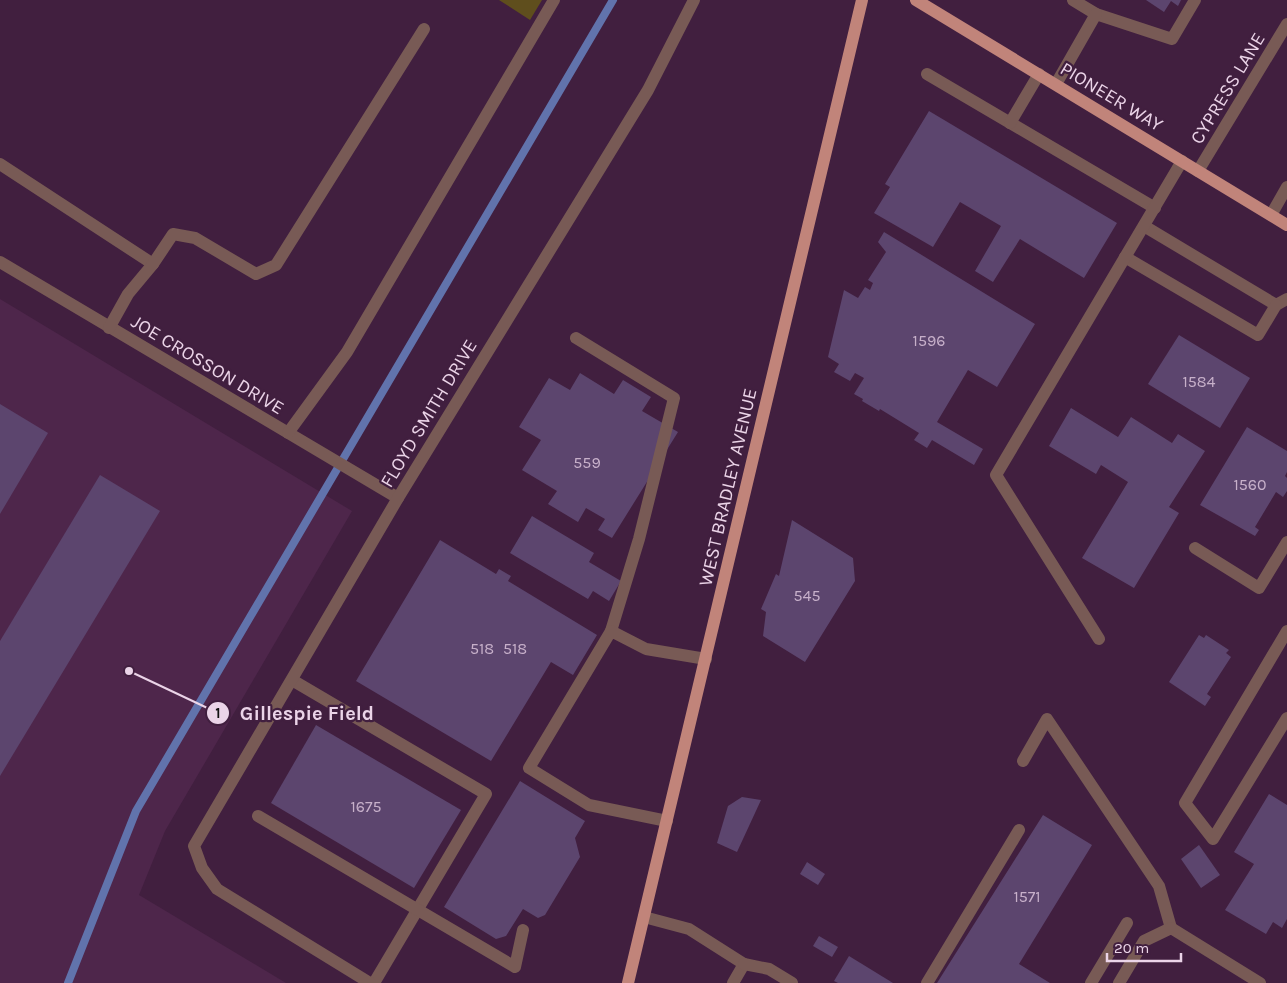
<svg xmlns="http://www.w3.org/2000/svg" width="1287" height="983" font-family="Karla,sans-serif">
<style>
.built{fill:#4e264b}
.green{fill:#5f4e1d}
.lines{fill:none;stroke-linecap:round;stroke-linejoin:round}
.stream{stroke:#6173ac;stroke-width:8}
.building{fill:#5c456e}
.minor{stroke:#785a55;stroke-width:12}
.major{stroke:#c1847a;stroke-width:12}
.labels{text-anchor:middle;stroke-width:4.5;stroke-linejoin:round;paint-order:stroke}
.number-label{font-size:16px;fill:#c7b0ca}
.street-label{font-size:19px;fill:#ebd4e8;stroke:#411f3f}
.leader{fill:none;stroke:#ebd4e8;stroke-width:2}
.callout-dot{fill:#ebd4e8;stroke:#411f3f;stroke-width:2}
.mark-label{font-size:15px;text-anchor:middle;font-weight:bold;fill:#111}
.callout-label{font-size:20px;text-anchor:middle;font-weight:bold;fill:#ebd4e8;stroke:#411f3f;stroke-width:4.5;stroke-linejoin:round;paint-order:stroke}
</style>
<rect width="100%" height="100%" fill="#411f3f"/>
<polygon class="built" points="0,299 352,511 165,831 139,895 286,983 0,983"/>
<polygon class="green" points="499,0 542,0 530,20"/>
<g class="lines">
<polyline class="stream" points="68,983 136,811 613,0"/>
</g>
<g class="building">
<polygon points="1146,0 1181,0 1178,6 1171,1 1164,12"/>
<polygon points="929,111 1117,223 1084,278 1020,239 993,282 975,271 1001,226 960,202 933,247 874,213 890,187 885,184"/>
<polygon points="884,232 1035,324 997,387 968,370 937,422 983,449 974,465 932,440 927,448 914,440 919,433 880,409 879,411 862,401 863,399 854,394 864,378 855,373 850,381 834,372 839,364 828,357 844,290 858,298 865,287 870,290 873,283 868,280 886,252 878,242"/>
<polygon points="1179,335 1250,378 1220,428 1148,384"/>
<polygon points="580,373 614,394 623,380 651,397 642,411 678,432 612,538 598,530 605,519 586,508 578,522 548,504 557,491 522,470 541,440 519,427 549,378 570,390"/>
<polygon points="0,404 48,433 0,514"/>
<polygon points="1071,408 1118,437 1131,417 1172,443 1178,434 1205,451 1169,507 1179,513 1134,588 1082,558 1128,482 1101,465 1096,474 1049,446"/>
<polygon points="1247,427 1287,451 1287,472 1285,476 1287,478 1287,491 1283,497 1276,492 1255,527 1259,530 1255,536 1200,505"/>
<polygon points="100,475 160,511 0,776 0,641"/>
<polygon points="532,516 594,553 589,562 621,581 609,601 593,591 588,599 510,553"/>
<polygon points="792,520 853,558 855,581 805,662 763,636 766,612 761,609 776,574 779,576"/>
<polygon points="440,540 496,574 499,569 511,576 508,581 597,635 573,675 551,662 491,761 356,681"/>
<polygon points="1199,635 1204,638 1206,635 1229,650 1226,653 1231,657 1207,694 1211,697 1205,706 1169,682"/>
<polygon points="316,725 461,810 414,888 271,803"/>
<polygon points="520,781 585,821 575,838 580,857 545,915 538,918 523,909 506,936 496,939 444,907"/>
<polygon points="1269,794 1287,805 1287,919 1282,928 1273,922 1266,934 1225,910 1254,864 1234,852"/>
<polygon points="742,797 761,800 737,852 717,843 728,806"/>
<polygon points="1043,815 1092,845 1019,964 1050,983 937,983"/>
<polygon points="1199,845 1220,875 1201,888 1181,859"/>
<polygon points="807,862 825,874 818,885 800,874"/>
<polygon points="819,936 838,947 832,957 813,946"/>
<polygon points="849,956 893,983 838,983 834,981"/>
</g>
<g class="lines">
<g class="minor">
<polyline points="1073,0 1096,14 1172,39 1195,0"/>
<polyline points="927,74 1155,208"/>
<polyline points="1056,84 1096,14"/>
<polyline points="1010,123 1039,74"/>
<polyline points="0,164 153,264"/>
<polyline points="1198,171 1287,24"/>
<polyline points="1271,215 1287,187"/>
<polyline points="1144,226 1276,305 1287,299"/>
<polyline points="1125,257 1258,335 1276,305"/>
<polyline points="0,262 398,498"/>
<polyline points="109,328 128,294 153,264 173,234 195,238 256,274 276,265 424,29"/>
<polyline points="576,338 674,398 639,539 611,631"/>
<polyline points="288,433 347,352 554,0"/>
<polyline points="1195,548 1259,588 1287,542"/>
<polyline points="1287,631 1185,803 1213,839 1287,718"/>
<polyline points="1099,639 996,475 1182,161"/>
<polyline points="292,680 486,794 374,983"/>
<polyline points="1023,761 1047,719 1159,886 1171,928"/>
<polyline points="258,816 515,967 523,930"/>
<polyline points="667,821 589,805 529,768 611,631 646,649 706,659"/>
<polyline points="644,917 689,929 744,964 733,983"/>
<polyline points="744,964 769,969 792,983"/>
<polyline points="370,983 217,889 202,868 194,846 398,498 648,90 694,0"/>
<polyline points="927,983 1019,830"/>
<polyline points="1091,983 1127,923"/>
<polyline points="1119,983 1144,941 1171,928 1260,983"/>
</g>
<g class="major">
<polyline points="916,0 1287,225"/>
<polyline points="628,983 862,0"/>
</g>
</g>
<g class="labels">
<g class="number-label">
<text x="929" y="346">1596</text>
<text x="1199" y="387">1584</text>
<text x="587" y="468">559</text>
<text x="1250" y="490">1560</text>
<text x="807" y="601">545</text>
<text x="482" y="654">518</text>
<text x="515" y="654">518</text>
<text x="366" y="812">1675</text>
<text x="1027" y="902">1571</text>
</g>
<g class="street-label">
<text transform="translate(1227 88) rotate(-59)" y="7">CYPRESS LANE</text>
<text transform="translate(1112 96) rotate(31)" y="7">PIONEER WAY</text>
<text transform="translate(208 364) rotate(31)" y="7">JOE CROSSON DRIVE</text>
<text transform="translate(428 413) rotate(-59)" y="7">FLOYD SMITH DRIVE</text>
<text transform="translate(727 487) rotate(-77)" y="7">WEST BRADLEY AVENUE</text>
</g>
</g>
<path class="leader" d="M129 671L218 713"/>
<g class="callout-dot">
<circle cx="129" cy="671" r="5"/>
<circle cx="218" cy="713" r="12"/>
</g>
<g class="mark-label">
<text x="218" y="718">1</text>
</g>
<g class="callout-label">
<text x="307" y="720">Gillespie Field</text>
</g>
<path d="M1107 953v8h74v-8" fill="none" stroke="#ebd4e8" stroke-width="2.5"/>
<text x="1114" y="953" font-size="15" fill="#ebd4e8" stroke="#411f3f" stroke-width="4" paint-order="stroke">20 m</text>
</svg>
